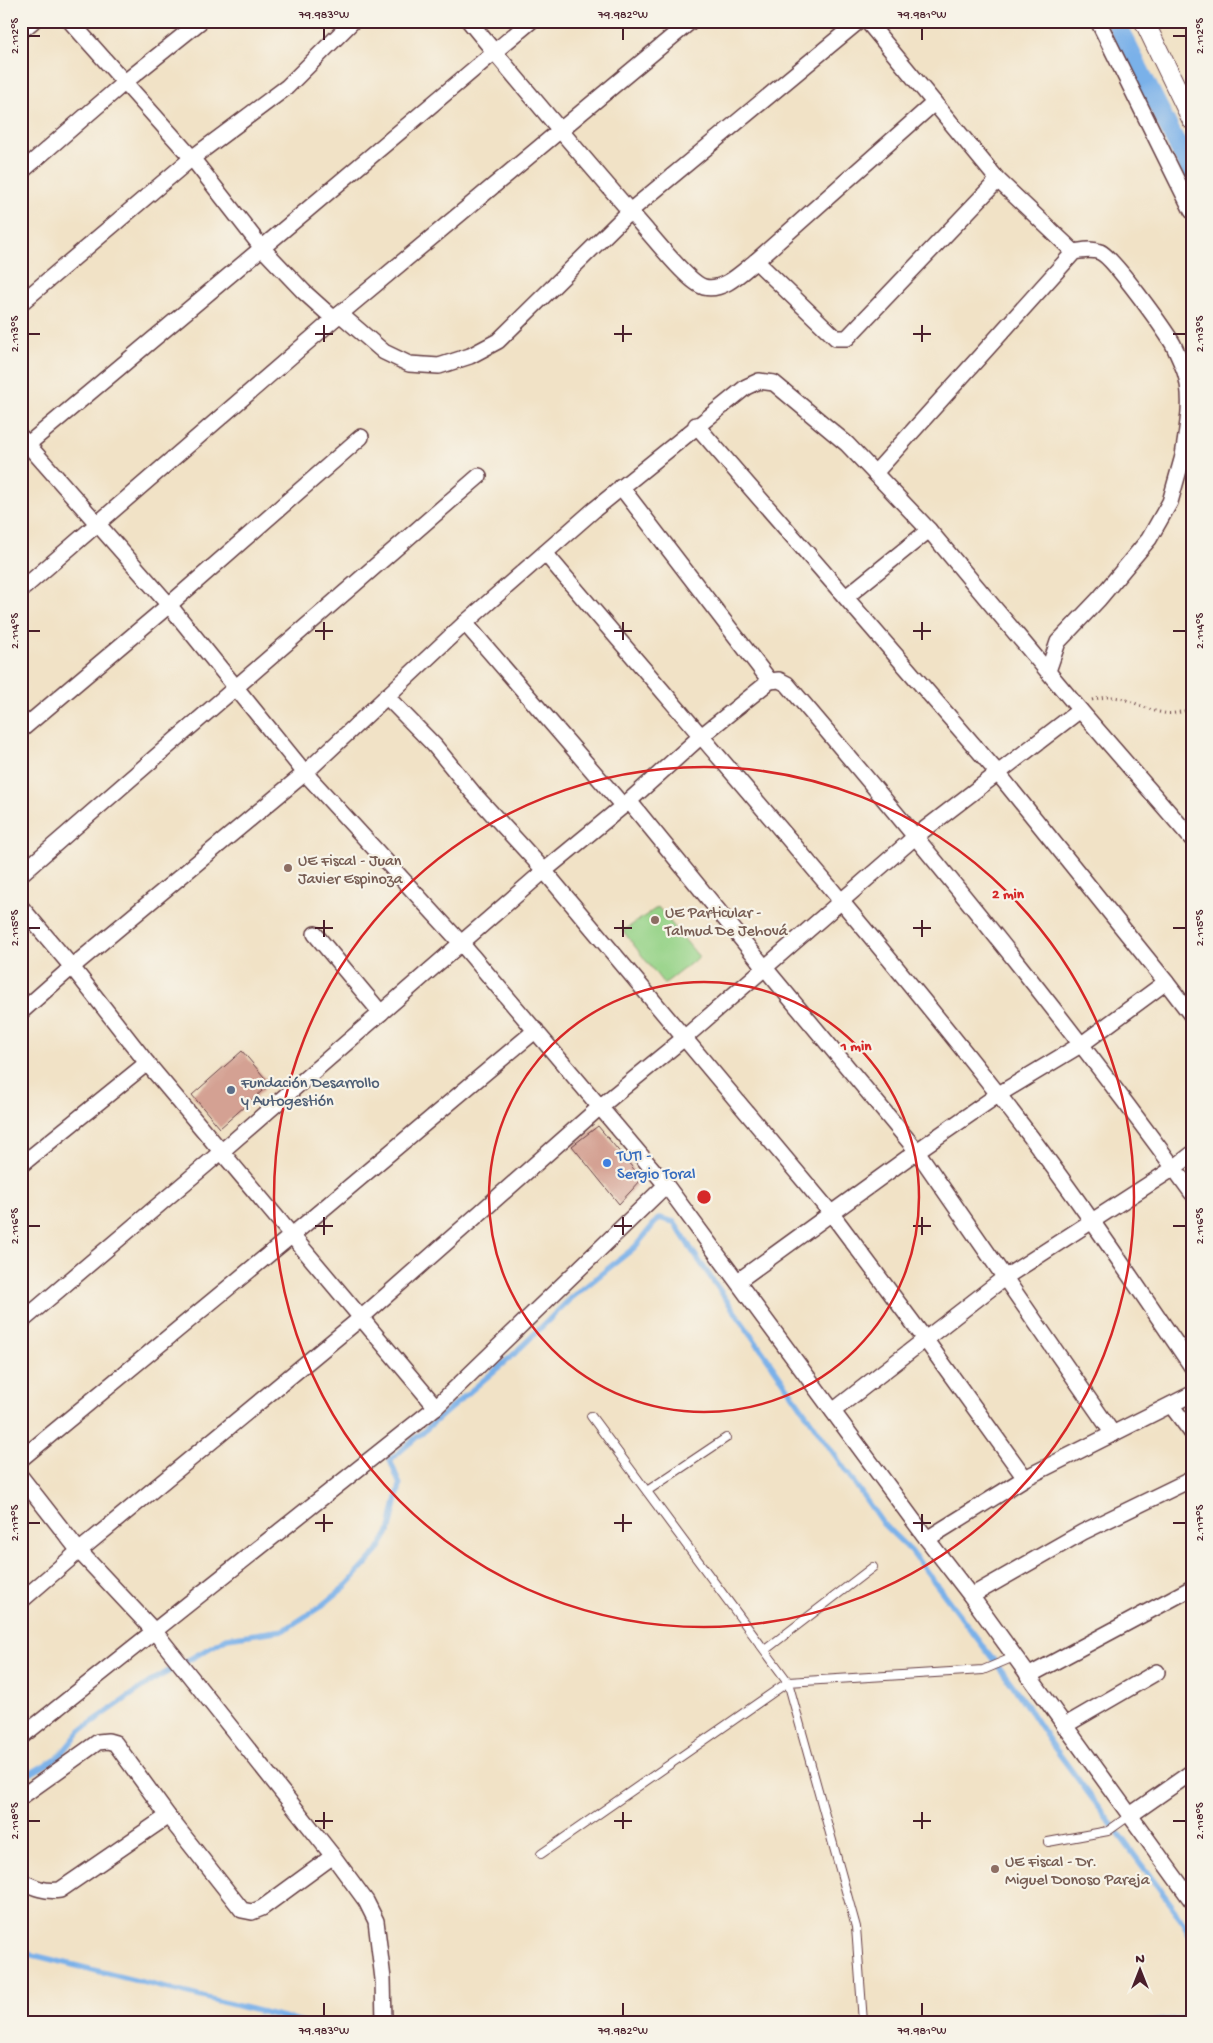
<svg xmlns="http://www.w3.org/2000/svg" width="1213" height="2043" font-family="'Gochi Hand',sans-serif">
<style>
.green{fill:#96d388;stroke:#70795a}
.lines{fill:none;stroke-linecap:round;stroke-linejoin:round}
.stream{stroke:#7ab1e9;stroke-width:5.5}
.canal{stroke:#7ab1e9;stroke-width:19}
.building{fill:#d4a193}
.service-casing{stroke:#633c42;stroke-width:10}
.minor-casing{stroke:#633c42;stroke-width:18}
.tertiary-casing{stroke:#633c42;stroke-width:21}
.path{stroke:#633c42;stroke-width:3;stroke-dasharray:1 4;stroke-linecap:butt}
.service{stroke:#fff;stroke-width:8}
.minor{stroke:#fff;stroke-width:15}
.tertiary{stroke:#fff;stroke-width:19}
.ticks{fill:none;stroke:#4a1f2b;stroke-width:2}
.ring{fill:none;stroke:#d62828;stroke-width:2.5}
.education-dot{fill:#8d6e63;stroke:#f7f3e8;stroke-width:2}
.service-dot{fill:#5c6f8a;stroke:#f7f3e8;stroke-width:2}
.shop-dot{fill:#3f7fe0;stroke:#f7f3e8;stroke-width:2}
.labels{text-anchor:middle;stroke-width:4.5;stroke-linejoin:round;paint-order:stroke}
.education-label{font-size:16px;fill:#785e54;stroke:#f7f3e8;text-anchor:start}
.service-label{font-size:16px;fill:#4e5e75;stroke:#f7f3e8;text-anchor:start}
.shop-label{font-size:16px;fill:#366cbe;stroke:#f7f3e8;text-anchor:start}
.centre{fill:#d62828;stroke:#f7f3e8;stroke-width:2.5}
.ring-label{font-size:15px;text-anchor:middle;font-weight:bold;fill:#d62828;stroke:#f7f3e8;stroke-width:4.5;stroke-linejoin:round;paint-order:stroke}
.neatline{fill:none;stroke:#4a1f2b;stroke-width:2}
.ticks-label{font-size:12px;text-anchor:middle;fill:#4a1f2b}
</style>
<rect width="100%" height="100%" fill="#f7f3e8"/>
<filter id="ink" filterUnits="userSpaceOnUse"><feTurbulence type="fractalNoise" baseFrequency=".02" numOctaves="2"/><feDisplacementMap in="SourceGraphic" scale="10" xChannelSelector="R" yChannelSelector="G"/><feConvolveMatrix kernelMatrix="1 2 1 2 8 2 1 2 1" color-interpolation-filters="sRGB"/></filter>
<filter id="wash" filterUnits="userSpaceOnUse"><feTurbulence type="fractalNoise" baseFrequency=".0096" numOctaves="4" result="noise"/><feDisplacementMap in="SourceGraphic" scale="20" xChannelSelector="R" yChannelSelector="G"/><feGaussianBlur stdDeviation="1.12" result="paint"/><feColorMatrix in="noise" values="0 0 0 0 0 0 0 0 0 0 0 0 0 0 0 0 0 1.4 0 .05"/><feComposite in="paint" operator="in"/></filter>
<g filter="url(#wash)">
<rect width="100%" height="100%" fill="#f1e2c6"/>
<polygon class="green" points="658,907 699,957 664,984 623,931"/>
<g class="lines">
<g class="stream">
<polyline points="21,1779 59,1757 81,1730 150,1682 227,1638 284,1630 320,1607 347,1585 377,1552 389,1532 400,1485 390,1460 513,1355 569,1300 635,1247 659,1218 674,1222 693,1252 883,1524 911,1551 1014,1687 1051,1743 1176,1911 1192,1940"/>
<polyline points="21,1952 303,2022"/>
<polyline points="1151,2022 1192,2018"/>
</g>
<polyline class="canal" points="1115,21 1192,174"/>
</g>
<g id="blocks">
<g class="building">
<polygon points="242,1051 270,1084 220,1128 192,1095"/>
<polygon points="598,1126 642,1179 619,1204 572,1146"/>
</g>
</g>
</g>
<g filter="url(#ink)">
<use href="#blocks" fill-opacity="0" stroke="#633c42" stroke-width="1"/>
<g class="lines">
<g class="service-casing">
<g id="service">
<polyline points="591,1416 788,1682 856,1927 863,2022"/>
<polyline points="647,1491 726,1438"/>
<polyline points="765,1650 873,1567"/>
<polyline points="1048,1842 1108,1831 1129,1816"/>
<polyline points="541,1854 788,1682 983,1670 1014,1657"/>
</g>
</g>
<g class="minor-casing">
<g id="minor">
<polyline points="70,21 192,158 262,248 531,21"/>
<path d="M469 21C527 92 587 162 647 231 658 243 689 283 704 287 723 292 742 272 756 261L934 103"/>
<polyline points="867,21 998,180 1074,252"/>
<polyline points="1098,21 1192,211"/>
<polyline points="21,31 33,21"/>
<polyline points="21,172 125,82 201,21"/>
<polyline points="756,261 836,338 847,338 998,180"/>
<polyline points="21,303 192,158 287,87 353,21"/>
<polyline points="340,314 384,352 409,364 439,366 470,356 498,341 630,211 859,21"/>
<polyline points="696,425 997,772 1166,982 1192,1016"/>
<polyline points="21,437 169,605 305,773 461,943 666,1185 927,1539 971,1596 1192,1901"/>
<polyline points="21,450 262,248 304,292 334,319"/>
<path d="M875 473 1074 252C1082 251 1091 248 1100 252 1113 257 1164 329 1173 344 1177 353 1182 363 1185 372 1194 399 1187 428 1183 456L1192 462"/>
<polyline points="621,487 770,681"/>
<path d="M545 553C697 733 853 909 998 1094 1067 1182 1129 1274 1192 1367"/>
<polyline points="21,590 334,319 691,21"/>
<polyline points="846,597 929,530"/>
<polyline points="465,623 623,806"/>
<polyline points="1048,671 1058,642 1099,599 1149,539 1170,502 1183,456"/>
<polyline points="386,696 434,745 474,794 541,867 831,1213 925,1339 1025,1478"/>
<polyline points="21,730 169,605 361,437"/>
<polyline points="629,801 765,968 917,1151 1113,1434"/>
<polyline points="21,874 479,476"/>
<polyline points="21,907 72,967 147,1063 436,1407"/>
<polyline points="315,934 381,1013"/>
<polyline points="21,1012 72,967 305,773 465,623 595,509 746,387 759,381 774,383 847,444 929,530 1080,710 1192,839"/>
<polyline points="21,1165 147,1063"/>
<polyline points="738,1281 917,1151 999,1094 1082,1044 1166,982"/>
<path d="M21 1322 221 1152 544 871 629 801 700 737 770 681 779 680 787 684C928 849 1065 1017 1192 1193"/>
<polyline points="1171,1405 1192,1433"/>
<polyline points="833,1411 1004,1278 1174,1168 1192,1154"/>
<polyline points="21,1459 291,1236 536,1030"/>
<polyline points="21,1477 79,1551 155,1632 333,1856 366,1901 376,1921 383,1979 384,2022"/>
<polyline points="927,1539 1025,1478 1192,1394"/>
<polyline points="971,1596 1083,1532 1192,1479"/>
<polyline points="21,1601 79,1551 362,1317 601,1106 683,1039 916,836 1080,710"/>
<polyline points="1028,1676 1192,1588"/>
<polyline points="1064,1726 1157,1672"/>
<polyline points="21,1737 436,1407 666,1185"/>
<polyline points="21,1797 98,1742 108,1741 115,1743 168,1816 242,1910 252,1912 262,1908 333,1856"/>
<polyline points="1129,1816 1192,1772"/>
<path d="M21 1881C35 1888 45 1892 60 1890L168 1816"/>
</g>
</g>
<g class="tertiary-casing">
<polyline id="tertiary" points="1144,21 1192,120"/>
</g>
<path class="path" d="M1092 700C1124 690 1135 708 1164 713 1172 715 1184 711 1192 709"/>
<use href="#service" class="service"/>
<use href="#minor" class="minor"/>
<use href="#tertiary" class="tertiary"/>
</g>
</g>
<path class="ticks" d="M324 28V40M623 28V40M922 28V40M28 36H40M1173 36H1186M324 325V342M623 325V342M922 325V342M28 334H40M315 334H333M614 334H632M913 334H931M1173 334H1186M324 622V640M623 622V640M922 622V640M28 631H40M315 631H333M614 631H632M913 631H931M1173 631H1186M324 920V937M623 920V937M922 920V937M28 928H40M315 928H333M614 928H632M913 928H931M1173 928H1186M324 1217V1235M623 1217V1235M922 1217V1235M28 1226H40M315 1226H333M614 1226H632M913 1226H931M1173 1226H1186M324 1514V1532M623 1514V1532M922 1514V1532M28 1523H40M315 1523H333M614 1523H632M913 1523H931M1173 1523H1186M324 1812V1829M623 1812V1829M922 1812V1829M28 1821H40M315 1821H333M614 1821H632M913 1821H931M1173 1821H1186M324 2003V2016M623 2003V2016M922 2003V2016"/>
<g class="ring">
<circle cx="704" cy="1197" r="215"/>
<circle cx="704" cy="1197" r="430"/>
</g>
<g class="education-dot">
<circle cx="288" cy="868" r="5"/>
<circle cx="655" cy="920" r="5"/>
<circle cx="995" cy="1869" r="5"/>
</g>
<circle class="service-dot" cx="231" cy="1090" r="5"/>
<circle class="shop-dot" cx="607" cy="1163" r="5"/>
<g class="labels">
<g class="education-label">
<text x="298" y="865">UE Fiscal - Juan<tspan x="298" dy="18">Javier Espinoza</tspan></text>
<text x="665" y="917">UE Particular -<tspan x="665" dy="18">Talmud De Jehová</tspan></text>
<text x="1005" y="1866">UE Fiscal - Dr.<tspan x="1005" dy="18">Miguel Donoso Pareja</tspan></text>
</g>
<g class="service-label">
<text x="241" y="1087">Fundación Desarrollo<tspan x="241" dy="18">y Autogestión</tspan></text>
</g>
<g class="shop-label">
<text x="617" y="1160">TUTI -<tspan x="617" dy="18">Sergio Toral</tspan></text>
</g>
</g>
<circle cx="704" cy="1197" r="8" class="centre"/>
<g class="ring-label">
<text x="1008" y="898">2 min</text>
<text x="856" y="1050">1 min</text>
</g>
<rect width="1213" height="2043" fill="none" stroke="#f7f3e8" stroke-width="55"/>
<g transform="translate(1140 1970)" stroke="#f7f3e8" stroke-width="4" paint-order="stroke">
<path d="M0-4L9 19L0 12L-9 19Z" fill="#4a1f2b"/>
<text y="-8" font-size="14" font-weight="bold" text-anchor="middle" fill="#4a1f2b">N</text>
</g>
<rect x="28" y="28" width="1158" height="1988" class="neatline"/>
<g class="ticks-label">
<text x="324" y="18">79.983°W</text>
<text x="623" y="18">79.982°W</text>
<text x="922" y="18">79.981°W</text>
<text transform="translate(14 36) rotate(-90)" y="4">2.112°S</text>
<text transform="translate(1199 36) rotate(-90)" y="4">2.112°S</text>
<text transform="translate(14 334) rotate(-90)" y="4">2.113°S</text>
<text transform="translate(1199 334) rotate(-90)" y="4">2.113°S</text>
<text transform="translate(14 631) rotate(-90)" y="4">2.114°S</text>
<text transform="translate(1199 631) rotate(-90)" y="4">2.114°S</text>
<text transform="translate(14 928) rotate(-90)" y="4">2.115°S</text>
<text transform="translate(1199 928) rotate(-90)" y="4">2.115°S</text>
<text transform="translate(14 1226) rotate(-90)" y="4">2.116°S</text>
<text transform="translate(1199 1226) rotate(-90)" y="4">2.116°S</text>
<text transform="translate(14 1523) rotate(-90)" y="4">2.117°S</text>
<text transform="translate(1199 1523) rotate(-90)" y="4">2.117°S</text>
<text transform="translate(14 1821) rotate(-90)" y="4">2.118°S</text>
<text transform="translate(1199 1821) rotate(-90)" y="4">2.118°S</text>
<text x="324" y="2034">79.983°W</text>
<text x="623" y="2034">79.982°W</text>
<text x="922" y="2034">79.981°W</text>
</g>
</svg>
